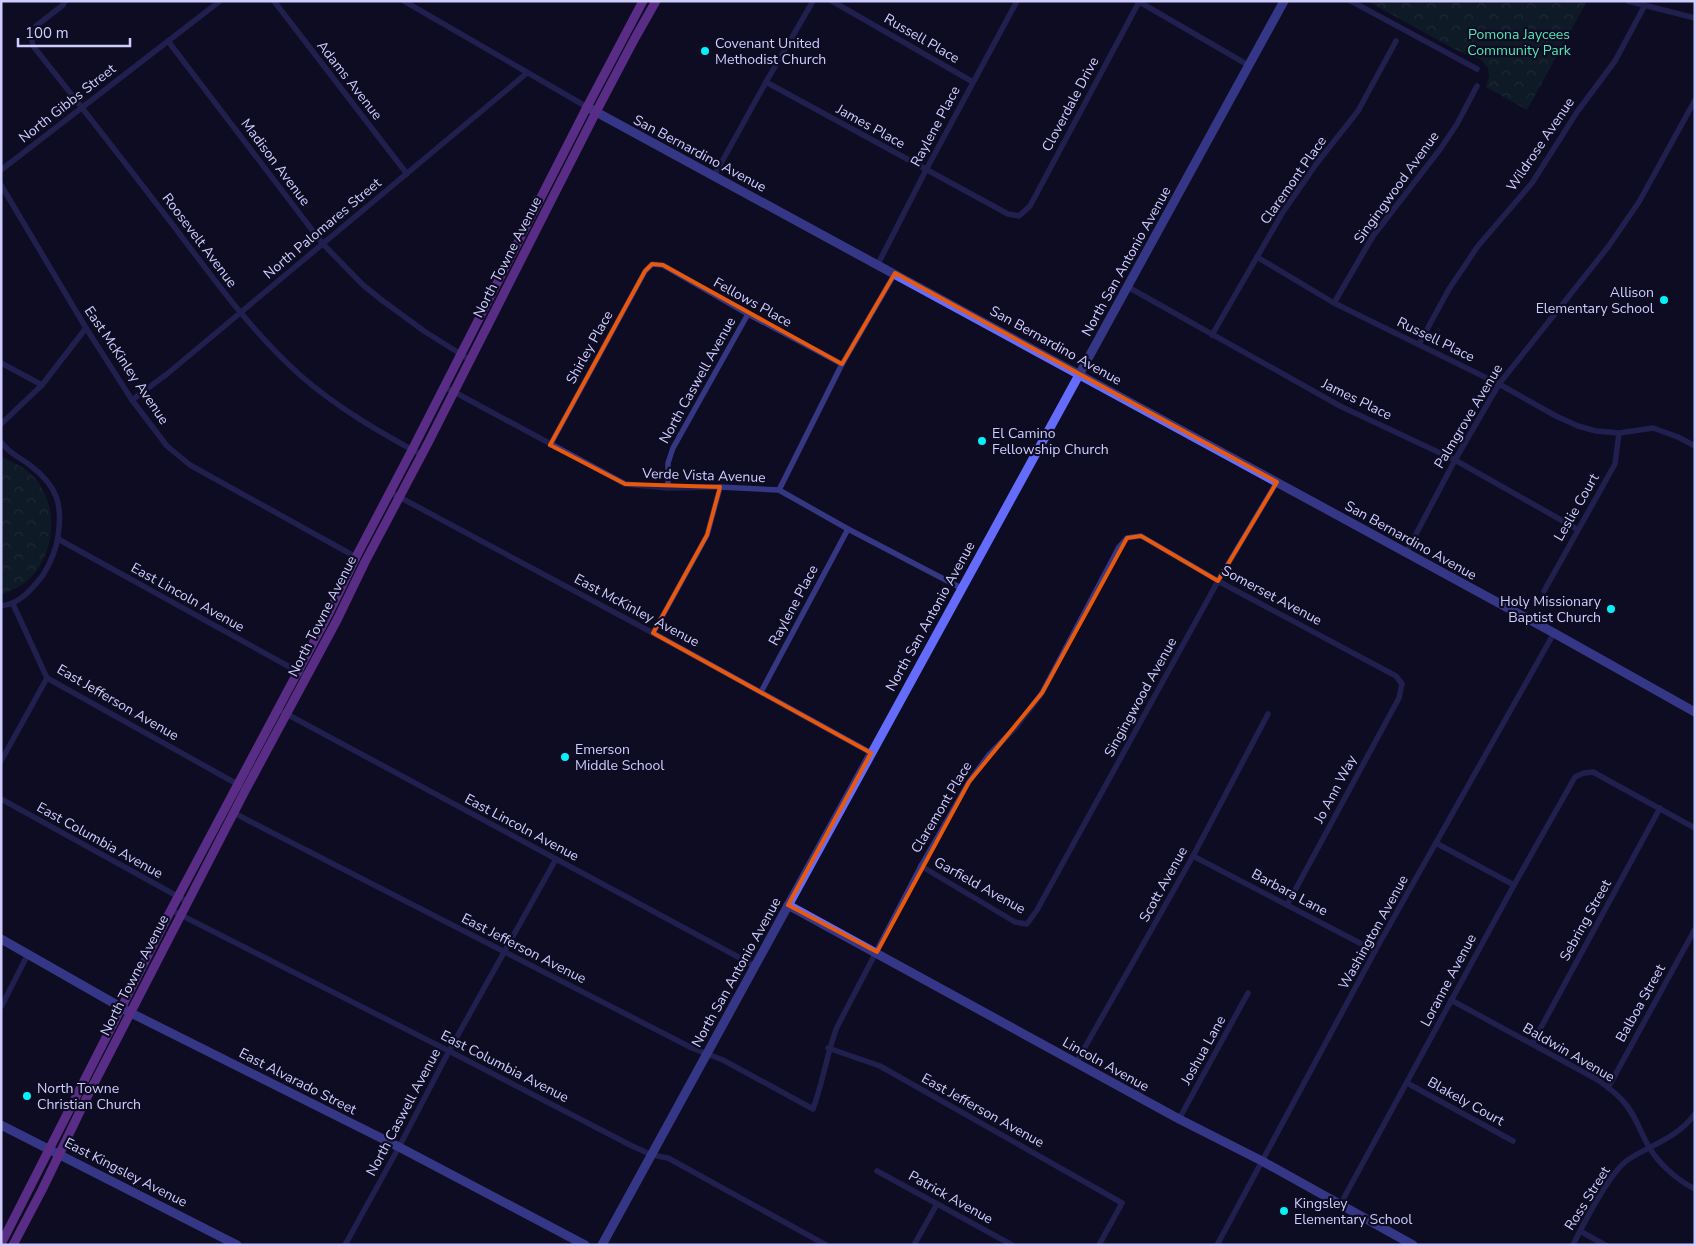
<svg xmlns="http://www.w3.org/2000/svg" width="1696" height="1246" font-family="'Nunito Sans',sans-serif">
<style>
.park{fill:url(#park-crowns)}
.lines{fill:none;stroke-linecap:round;stroke-linejoin:round}
.street{stroke:#353783;stroke-width:5.5}
.secondary{stroke:#646bff;stroke-width:9}
.primary{stroke:#b354ff;stroke-width:9}
.marked{fill:none;stroke:#e8590c;stroke-width:4;stroke-linejoin:round}
.poi-dot{fill:#00f1f8;stroke:#0e0c22;stroke-width:2}
.labels{text-anchor:middle;stroke-width:4.5;stroke-linejoin:round;paint-order:stroke}
.park-label{font-size:14px;fill:#53e5b6;stroke:#0e0c22}
.street-label{font-size:14px;fill:#cfcdff;stroke:#0e0c22}
.poi-label{font-size:14px;fill:#cfcdff;stroke:#0e0c22;text-anchor:start}
</style>
<defs>
<pattern id="park-crowns" width="20" height="18" patternUnits="userSpaceOnUse" patternTransform="scale(1.25)"><rect width="20" height="18" fill="#0f2c29"/><path d="M2 6a3 3 0 1 1 6 0M12 15a3 3 0 1 1 6 0" fill="none" stroke="#314949"/></pattern>
</defs>
<rect width="100%" height="100%" fill="#0e0c22"/>
<g class="park">
<polygon points="1367,1 1587,1 1527,110 1486,87 1489,76 1488,68 1480,59 1458,51"/>
<path d="M1 457C11 461 24 467 31 474 59 501 57 550 31 577 23 586 12 590 1 595Z"/>
</g>
<g class="lines">
<g class="street">
<path d="M65 1 63 5 36 26 31 36 33 46C82 107 129 168 176 229 215 281 253 333 301 376 338 408 379 432 422 455"/>
<polyline points="274,1 407,174"/>
<polyline points="404,1 587,107"/>
<polyline points="832,1 973,82"/>
<polyline points="1138,1 1248,65"/>
<polyline points="1351,1 1477,69"/>
<polyline points="1628,1 1695,18"/>
<polyline points="168,41 322,243 363,285 383,301 424,331 470,360"/>
<polyline points="766,82 1008,214 1019,216 1030,206 1139,2"/>
<polyline points="1,170 220,1"/>
<polyline points="714,176 766,82 813,1"/>
<polyline points="1,185 86,328 132,400 167,446 190,465 356,557"/>
<polyline points="1257,257 1334,303 1499,384 1556,416 1578,426 1596,431 1619,433 1653,428 1678,437 1695,446"/>
<polyline points="878,264 926,170 1017,1"/>
<polyline points="1128,287 1340,406 1455,460 1577,529"/>
<polyline points="1334,303 1373,236 1441,148 1457,124 1477,86"/>
<polyline points="1212,335 1283,212 1317,163 1358,111 1396,41"/>
<polyline points="1419,344 1449,289 1478,246 1532,183 1577,112 1615,61 1645,5"/>
<polyline points="1,363 42,385"/>
<polyline points="445,387 625,484 668,488 720,487 779,490 848,529 961,588"/>
<polyline points="132,400 167,374 527,73"/>
<polyline points="1,424 42,385 86,328"/>
<path d="M1 442C9 454 20 457 31 466 57 486 63 504 58 536 56 551 51 562 43 575 32 589 20 604 1 606"/>
<polyline points="550,445 645,271 652,264 663,265 748,314 842,364"/>
<polyline points="668,488 668,463 673,448 748,314"/>
<polyline points="779,490 842,364 895,273"/>
<polyline points="390,492 653,633 871,753"/>
<polyline points="58,539 306,676"/>
<polyline points="1406,553 1455,460 1499,384 1608,247 1639,202 1695,100"/>
<polyline points="1544,591 1615,464 1619,433"/>
<polyline points="13,604 47,678 246,789"/>
<polyline points="653,633 707,535 720,487"/>
<polyline points="761,692 848,529"/>
<polyline points="283,712 755,966"/>
<polyline points="1,761 47,678"/>
<polyline points="1,799 188,902"/>
<path d="M232 812 692 1048 723 1060 813 1109C823 1082 827 1053 837 1027L921 866 969 782 988 756 1016 727 1042 693 1119 547 1127 538 1141 536 1218 581 1396 676 1402 684 1399 698 1287 905"/>
<polyline points="1436,843 1514,885"/>
<polyline points="1193,856 1375,951"/>
<polyline points="921,866 1015,922 1027,924 1037,910 1218,581 1277,482"/>
<polyline points="171,910 449,1051 632,1146 652,1155 668,1158 826,1245"/>
<path d="M1451 1000 1598 1080C1606 1086 1615 1092 1622 1100 1635 1113 1640 1132 1649 1147 1659 1164 1677 1180 1695 1189"/>
<polyline points="1,1007 28,954"/>
<polyline points="1532,1044 1660,808"/>
<polyline points="828,1048 880,1066 1122,1203 1099,1245"/>
<polyline points="1076,1063 1193,856 1268,714"/>
<polyline points="1407,1083 1513,1141"/>
<polyline points="1608,1088 1695,929"/>
<polyline points="1179,1119 1248,993"/>
<polyline points="877,1171 1012,1245"/>
<polyline points="1340,1205 1514,885 1575,777 1584,773 1593,772 1695,828"/>
<polyline points="1580,1231 1605,1245"/>
<polyline points="345,1245 399,1147 449,1051 556,859"/>
<polyline points="914,1245 937,1204"/>
<polyline points="1217,1245 1375,951 1554,633"/>
<path d="M1573 1245C1584 1223 1610 1171 1629 1159 1654 1143 1676 1139 1695 1114"/>
</g>
<g class="secondary">
<polyline points="587,107 1554,633 1695,712"/>
<polyline points="788,905 1179,1119 1262,1161 1413,1245"/>
<polyline points="1,939 131,1013 399,1147 585,1245"/>
<polyline points="1,1125 237,1245"/>
<polyline points="602,1245 1284,1"/>
</g>
<g class="primary">
<polyline points="1,1244 171,910 328,615 356,557 412,450 587,107 643,1"/>
<polyline points="13,1245 42,1190 86,1099 246,789 337,620 365,562 428,443 596,112 635,38 656,1"/>
</g>
</g>
<path d="M0 0H1696V1246H0ZM652 264 663 265 842 364 895 273 1277 482 1218 581 1141 536 1127 538 1042 693 969 782 877 952 788 905 871 753 653 633 707 535 720 487 625 484 550 445 645 271Z" fill="#0e0c22" fill-opacity=".55" fill-rule="evenodd"/>
<path class="marked" d="M652 264 663 265 842 364 895 273 1277 482 1218 581 1141 536 1127 538 1042 693 969 782 877 952 788 905 871 753 653 633 707 535 720 487 625 484 550 445 645 271Z"/>
<g class="poi-dot">
<circle cx="705" cy="51" r="5"/>
<circle cx="1664" cy="300" r="5"/>
<circle cx="982" cy="441" r="5"/>
<circle cx="1611" cy="609" r="5"/>
<circle cx="565" cy="757" r="5"/>
<circle cx="27" cy="1096" r="5"/>
<circle cx="1284" cy="1211" r="5"/>
</g>
<g class="labels">
<g class="park-label">
<text x="1519" y="39">Pomona Jaycees<tspan x="1519" dy="16">Community Park</tspan></text>
</g>
<g class="street-label">
<text transform="translate(922 38) rotate(30)" y="5">Russell Place</text>
<text transform="translate(350 80) rotate(52)" y="5">Adams Avenue</text>
<text transform="translate(67 103) rotate(-38)" y="5">North Gibbs Street</text>
<text transform="translate(1070 104) rotate(-62)" y="5">Cloverdale Drive</text>
<text transform="translate(871 126) rotate(29)" y="5">James Place</text>
<text transform="translate(935 126) rotate(-62)" y="5">Raylene Place</text>
<text transform="translate(1540 144) rotate(-56)" y="5">Wildrose Avenue</text>
<text transform="translate(700 153) rotate(28)" y="5">San Bernardino Avenue</text>
<text transform="translate(276 162) rotate(53)" y="5">Madison Avenue</text>
<text transform="translate(1293 180) rotate(-55)" y="5">Claremont Place</text>
<text transform="translate(1396 187) rotate(-54)" y="5">Singingwood Avenue</text>
<text transform="translate(322 228) rotate(-40)" y="5">North Palomares Street</text>
<text transform="translate(200 240) rotate(53)" y="5">Roosevelt Avenue</text>
<text transform="translate(507 257) rotate(-63)" y="5">North Towne Avenue</text>
<text transform="translate(1126 261) rotate(-61)" y="5">North San Antonio Avenue</text>
<text transform="translate(753 302) rotate(29)" y="5">Fellows Place</text>
<text transform="translate(1436 339) rotate(26)" y="5">Russell Place</text>
<text transform="translate(1056 345) rotate(29)" y="5">San Bernardino Avenue</text>
<text transform="translate(589 347) rotate(-61)" y="5">Shirley Place</text>
<text transform="translate(127 365) rotate(56)" y="5">East McKinley Avenue</text>
<text transform="translate(697 380) rotate(-61)" y="5">North Caswell Avenue</text>
<text transform="translate(1357 399) rotate(26)" y="5">James Place</text>
<text transform="translate(1468 416) rotate(-59)" y="5">Palmgrove Avenue</text>
<text transform="translate(704 475) rotate(2)" y="5">Verde Vista Avenue</text>
<text transform="translate(1576 507) rotate(-60)" y="5">Leslie Court</text>
<text transform="translate(1411 540) rotate(29)" y="5">San Bernardino Avenue</text>
<text transform="translate(1272 595) rotate(28)" y="5">Somerset Avenue</text>
<text transform="translate(188 597) rotate(29)" y="5">East Lincoln Avenue</text>
<text transform="translate(793 605) rotate(-62)" y="5">Raylene Place</text>
<text transform="translate(637 610) rotate(28)" y="5">East McKinley Avenue</text>
<text transform="translate(322 616) rotate(-63)" y="5">North Towne Avenue</text>
<text transform="translate(930 616) rotate(-61)" y="5">North San Antonio Avenue</text>
<text transform="translate(1140 697) rotate(-61)" y="5">Singingwood Avenue</text>
<text transform="translate(118 702) rotate(30)" y="5">East Jefferson Avenue</text>
<text transform="translate(1335 789) rotate(-62)" y="5">Jo Ann Way</text>
<text transform="translate(941 807) rotate(-59)" y="5">Claremont Place</text>
<text transform="translate(522 827) rotate(28)" y="5">East Lincoln Avenue</text>
<text transform="translate(100 840) rotate(29)" y="5">East Columbia Avenue</text>
<text transform="translate(1163 884) rotate(-61)" y="5">Scott Avenue</text>
<text transform="translate(980 885) rotate(29)" y="5">Garfield Avenue</text>
<text transform="translate(1290 892) rotate(28)" y="5">Barbara Lane</text>
<text transform="translate(1585 920) rotate(-61)" y="5">Sebring Street</text>
<text transform="translate(1373 932) rotate(-61)" y="5">Washington Avenue</text>
<text transform="translate(524 948) rotate(27)" y="5">East Jefferson Avenue</text>
<text transform="translate(736 972) rotate(-61)" y="5">North San Antonio Avenue</text>
<text transform="translate(134 975) rotate(-63)" y="5">North Towne Avenue</text>
<text transform="translate(1448 980) rotate(-62)" y="5">Loranne Avenue</text>
<text transform="translate(1640 1003) rotate(-61)" y="5">Balboa Street</text>
<text transform="translate(1203 1050) rotate(-61)" y="5">Joshua Lane</text>
<text transform="translate(1569 1052) rotate(30)" y="5">Baldwin Avenue</text>
<text transform="translate(1106 1064) rotate(29)" y="5">Lincoln Avenue</text>
<text transform="translate(505 1066) rotate(27)" y="5">East Columbia Avenue</text>
<text transform="translate(298 1081) rotate(27)" y="5">East Alvarado Street</text>
<text transform="translate(1466 1101) rotate(29)" y="5">Blakely Court</text>
<text transform="translate(983 1110) rotate(29)" y="5">East Jefferson Avenue</text>
<text transform="translate(403 1112) rotate(-62)" y="5">North Caswell Avenue</text>
<text transform="translate(126 1172) rotate(27)" y="5">East Kingsley Avenue</text>
<text transform="translate(951 1197) rotate(29)" y="5">Patrick Avenue</text>
<text transform="translate(1587 1198) rotate(-58)" y="5">Ross Street</text>
</g>
<g class="poi-label">
<text x="715" y="48">Covenant United<tspan x="715" dy="16">Methodist Church</tspan></text>
<text x="1654" y="297" text-anchor="end">Allison<tspan x="1654" dy="16">Elementary School</tspan></text>
<text x="992" y="438">El Camino<tspan x="992" dy="16">Fellowship Church</tspan></text>
<text x="1601" y="606" text-anchor="end">Holy Missionary<tspan x="1601" dy="16">Baptist Church</tspan></text>
<text x="575" y="754">Emerson<tspan x="575" dy="16">Middle School</tspan></text>
<text x="37" y="1093">North Towne<tspan x="37" dy="16">Christian Church</tspan></text>
<text x="1294" y="1208">Kingsley<tspan x="1294" dy="16">Elementary School</tspan></text>
</g>
</g>
<rect width="1696" height="1246" fill="none" stroke="#cfcdff" stroke-width="5"/>
<path d="M18 38v8h112v-8" fill="none" stroke="#cfcdff" stroke-width="2.5"/>
<text x="25" y="38" font-size="15" fill="#cfcdff" stroke="#0e0c22" stroke-width="4" paint-order="stroke">100 m</text>
</svg>
